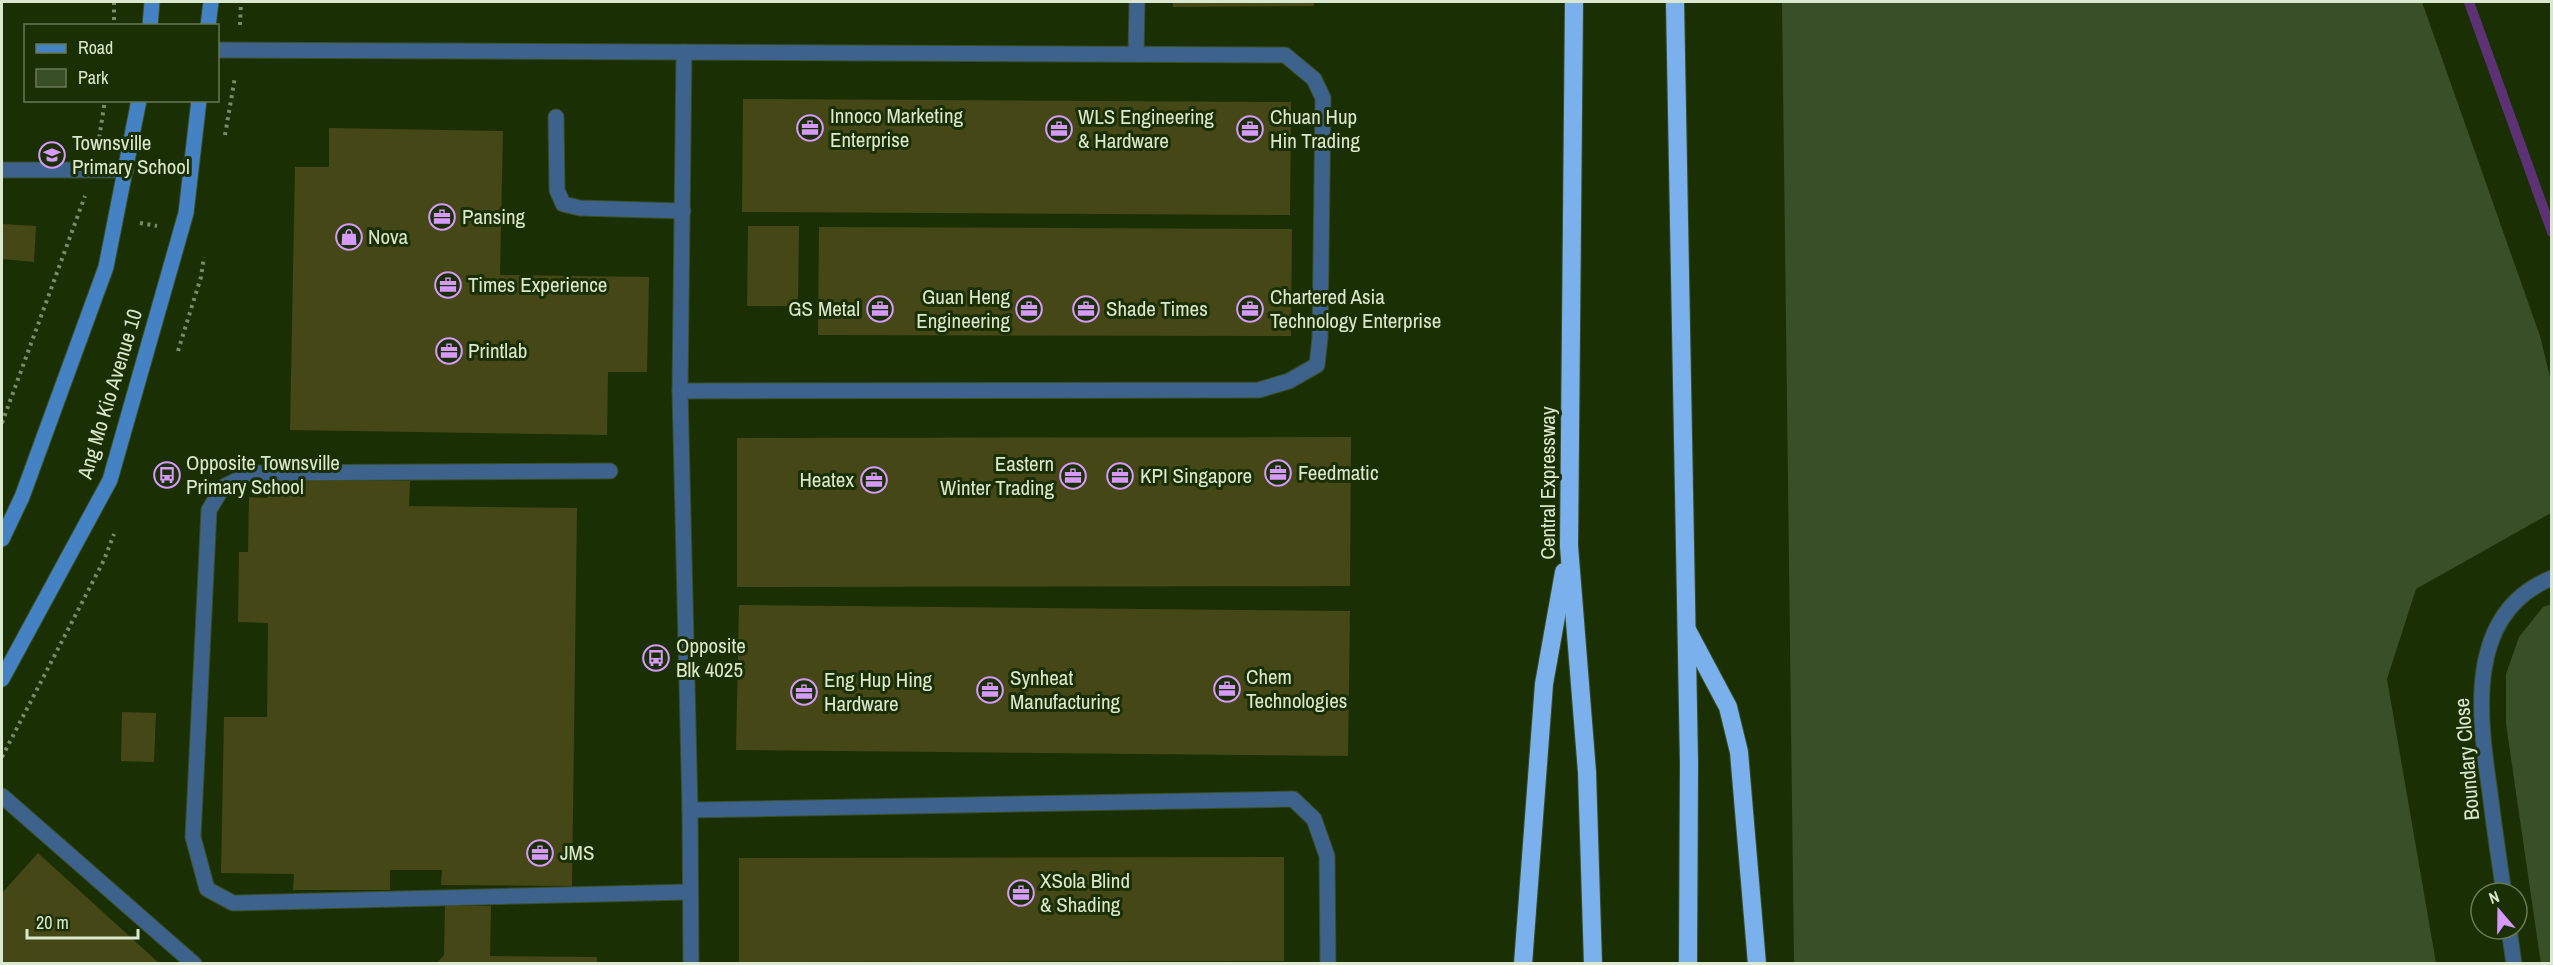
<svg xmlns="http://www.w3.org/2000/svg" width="2553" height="965" font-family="'Archivo Narrow',sans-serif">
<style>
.green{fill:#394f25}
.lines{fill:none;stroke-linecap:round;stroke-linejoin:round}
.stream{stroke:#5c3274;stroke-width:10}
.building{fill:#454717}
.lane-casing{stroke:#3a4d24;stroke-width:17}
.secondary-casing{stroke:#3a4d24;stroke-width:17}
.highway-casing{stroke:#3a4d24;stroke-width:20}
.path{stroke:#7a8b69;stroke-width:4;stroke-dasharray:3 4.5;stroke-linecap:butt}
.lane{stroke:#3d628b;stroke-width:15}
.secondary{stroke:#4482c3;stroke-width:15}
.highway{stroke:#7ab0ec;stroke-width:18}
.labels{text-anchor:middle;stroke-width:6;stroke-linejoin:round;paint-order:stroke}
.poi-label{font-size:21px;fill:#dae8cf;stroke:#1b2f04;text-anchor:start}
.street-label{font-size:21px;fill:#dae8cf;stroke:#1b2f04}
</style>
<rect width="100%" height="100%" fill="#1b2f04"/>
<g class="green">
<polygon points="1782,2 2422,2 2540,336 2551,381 2551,513 2416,589 2387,679 2436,963 1794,963"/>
<polygon points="2551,604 2552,963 2541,964 2506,724 2506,674 2519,637 2543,607"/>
</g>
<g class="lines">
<polyline class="stream" points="2469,2 2552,232"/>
</g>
<g class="building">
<polygon points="1173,2 1314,2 1314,6 1173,7"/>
<polygon points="743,99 1291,102 1290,215 742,212"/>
<polygon points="329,128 503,131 500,275 649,277 647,372 608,372 607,435 290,430 295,167 329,167"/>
<polygon points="2,224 36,226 34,262 2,259"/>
<polygon points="748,226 799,226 798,306 747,306"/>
<polygon points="819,227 1292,229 1291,336 818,335"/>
<polygon points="1351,437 1350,586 737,587 737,438"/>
<polygon points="267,479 410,481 409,506 577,508 572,886 441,885 442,870 390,870 390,890 293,890 294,874 221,873 224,717 267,717 268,623 238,622 239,552 248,552 249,497 267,498"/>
<polygon points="739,605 1350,611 1348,756 736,750"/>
<polygon points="122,712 156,713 154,762 121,761"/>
<polygon points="38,853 160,964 2,964 2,893"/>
<polygon points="1284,857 1284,961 739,962 739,858"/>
<polygon points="445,906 491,906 490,956 597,957 597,964 436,964 444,955"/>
</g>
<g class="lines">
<g class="lane-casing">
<g id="lane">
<polyline points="218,50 1285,55 1314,79 1323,98 1320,338 1317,365 1289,381 1259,390 680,391"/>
<polyline points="684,52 680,391 690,810 691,964"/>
<polyline points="1136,54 1137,2"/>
<polyline points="556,117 557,190 563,204 580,208 683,211"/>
<polyline points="2,170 126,170"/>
<polyline points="610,471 251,473 223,487 209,510 193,837 207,889 233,903 689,892"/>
<polyline points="2,796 194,964"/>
<polyline points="690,810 1293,799 1314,819 1327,856 1328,964"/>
<path d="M2504 893C2499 860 2494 826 2490 793 2479 718 2464 613 2552 578"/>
<polyline points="2509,929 2514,964"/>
</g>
</g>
<g class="secondary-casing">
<g id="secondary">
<polyline points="150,26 152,2"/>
<polyline points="208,26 211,2"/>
<polyline points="2,539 22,497 106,267 139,100"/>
<polyline points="2,679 110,480 186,213 199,100"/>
</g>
</g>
<g class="highway-casing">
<g id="highway">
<polyline points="1574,2 1569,546 1587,772 1593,964"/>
<polyline points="1675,2 1689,763 1688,964"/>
<polyline points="1687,630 1728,707 1739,752 1757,964"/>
<polyline points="1523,964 1544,684 1564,572"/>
</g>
</g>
<g class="path">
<polyline points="114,2 114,26"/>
<polyline points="240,25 241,2"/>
<polyline points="225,135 235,77"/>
<polyline points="98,145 105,100"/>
<polyline points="140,223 157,226"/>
<polyline points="178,351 201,277 204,257"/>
<polyline points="2,423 85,196"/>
<polyline points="2,757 104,560 114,534"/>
</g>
<use href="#lane" class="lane"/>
<use href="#secondary" class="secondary"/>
<use href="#highway" class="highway"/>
</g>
<defs>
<g id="office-ring" transform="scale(1.35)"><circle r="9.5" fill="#1b2f04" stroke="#d69bfa" stroke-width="1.5"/><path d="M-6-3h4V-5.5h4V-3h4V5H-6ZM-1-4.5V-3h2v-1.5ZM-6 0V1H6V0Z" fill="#d69bfa"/></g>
<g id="school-ring" transform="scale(1.35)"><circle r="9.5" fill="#1b2f04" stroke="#d69bfa" stroke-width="1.5"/><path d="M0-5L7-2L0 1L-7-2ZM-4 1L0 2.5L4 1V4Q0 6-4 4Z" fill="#d69bfa"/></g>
<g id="shop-ring" transform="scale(1.35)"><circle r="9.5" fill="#1b2f04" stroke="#d69bfa" stroke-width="1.5"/><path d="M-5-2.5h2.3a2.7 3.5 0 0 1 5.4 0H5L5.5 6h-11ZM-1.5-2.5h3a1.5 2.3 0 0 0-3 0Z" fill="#d69bfa"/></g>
<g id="bus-ring" transform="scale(1.35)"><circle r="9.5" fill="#1b2f04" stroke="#d69bfa" stroke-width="1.5"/><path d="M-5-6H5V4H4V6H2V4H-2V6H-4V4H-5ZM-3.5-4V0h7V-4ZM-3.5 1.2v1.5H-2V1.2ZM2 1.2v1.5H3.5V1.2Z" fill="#d69bfa"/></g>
</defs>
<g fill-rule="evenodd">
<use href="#office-ring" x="810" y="128"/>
<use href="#office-ring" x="1059" y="129"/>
<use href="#office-ring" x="1250" y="129"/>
<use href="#school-ring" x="52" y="155"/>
<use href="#office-ring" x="442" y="217"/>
<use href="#shop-ring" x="349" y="237"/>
<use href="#office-ring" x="448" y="285"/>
<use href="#office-ring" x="880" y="309"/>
<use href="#office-ring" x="1029" y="309"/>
<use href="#office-ring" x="1086" y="309"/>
<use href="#office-ring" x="1250" y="309"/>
<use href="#office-ring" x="449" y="351"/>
<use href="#office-ring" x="1278" y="473"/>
<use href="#bus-ring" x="167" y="475"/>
<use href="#office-ring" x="1073" y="476"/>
<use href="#office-ring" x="1120" y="476"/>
<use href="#office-ring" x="874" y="480"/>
<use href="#bus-ring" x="656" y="658"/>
<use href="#office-ring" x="1227" y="689"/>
<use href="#office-ring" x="990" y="690"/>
<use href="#office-ring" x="804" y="692"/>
<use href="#office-ring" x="540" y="853"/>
<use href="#office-ring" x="1021" y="893"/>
</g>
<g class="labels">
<g class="poi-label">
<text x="830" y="123">Innoco Marketing<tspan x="830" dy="24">Enterprise</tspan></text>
<text x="1078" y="124">WLS Engineering<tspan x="1078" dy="24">&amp; Hardware</tspan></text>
<text x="1270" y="124">Chuan Hup<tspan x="1270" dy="24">Hin Trading</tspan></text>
<text x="72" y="150">Townsville<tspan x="72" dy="24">Primary School</tspan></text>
<text x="462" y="224">Pansing</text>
<text x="368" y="244">Nova</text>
<text x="468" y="292">Times Experience</text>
<text x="1010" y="304" text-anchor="end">Guan Heng<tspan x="1010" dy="24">Engineering</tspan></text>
<text x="1270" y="304">Chartered Asia<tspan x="1270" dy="24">Technology Enterprise</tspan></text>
<text x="860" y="316" text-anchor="end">GS Metal</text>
<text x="1106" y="316">Shade Times</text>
<text x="468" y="358">Printlab</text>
<text x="186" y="470">Opposite Townsville<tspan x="186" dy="24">Primary School</tspan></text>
<text x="1054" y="471" text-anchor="end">Eastern<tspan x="1054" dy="24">Winter Trading</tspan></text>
<text x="1298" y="480">Feedmatic</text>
<text x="1140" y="483">KPI Singapore</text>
<text x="854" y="487" text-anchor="end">Heatex</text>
<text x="676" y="653">Opposite<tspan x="676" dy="24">Blk 4025</tspan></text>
<text x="1246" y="684">Chem<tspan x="1246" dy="24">Technologies</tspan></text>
<text x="1010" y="685">Synheat<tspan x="1010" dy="24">Manufacturing</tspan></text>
<text x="824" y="687">Eng Hup Hing<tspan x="824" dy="24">Hardware</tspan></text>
<text x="560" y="860">JMS</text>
<text x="1040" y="888">XSola Blind<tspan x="1040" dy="24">&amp; Shading</tspan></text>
</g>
<g class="street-label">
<text transform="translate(110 394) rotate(-73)" y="7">Ang Mo Kio Avenue 10</text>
<text transform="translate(1548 483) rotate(-90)" y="7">Central Expressway</text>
<text transform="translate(2467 759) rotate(-95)" y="7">Boundary Close</text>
</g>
</g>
<rect width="2553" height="965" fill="none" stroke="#dae8cf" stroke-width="6"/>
<rect x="24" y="24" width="195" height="78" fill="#1b2f04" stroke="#677955" stroke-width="1.5"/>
<rect x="36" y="44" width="30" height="9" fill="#4482c3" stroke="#677955" stroke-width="1.5"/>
<text x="78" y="54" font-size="18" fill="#dae8cf">Road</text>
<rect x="36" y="69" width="30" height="18" fill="#394f25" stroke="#677955" stroke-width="1.5"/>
<text x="78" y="84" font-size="18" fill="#dae8cf">Park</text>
<g transform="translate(2499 911) rotate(340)"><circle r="28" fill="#1b2f04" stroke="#677955" stroke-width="1.5"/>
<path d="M0-4.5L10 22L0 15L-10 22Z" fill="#d69bfa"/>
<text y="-9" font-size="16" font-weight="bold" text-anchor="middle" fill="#dae8cf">N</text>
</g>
<path d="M27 929v9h111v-9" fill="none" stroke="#dae8cf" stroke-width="3"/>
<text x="36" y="929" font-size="18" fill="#dae8cf" stroke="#1b2f04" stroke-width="4.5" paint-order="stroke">20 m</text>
</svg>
